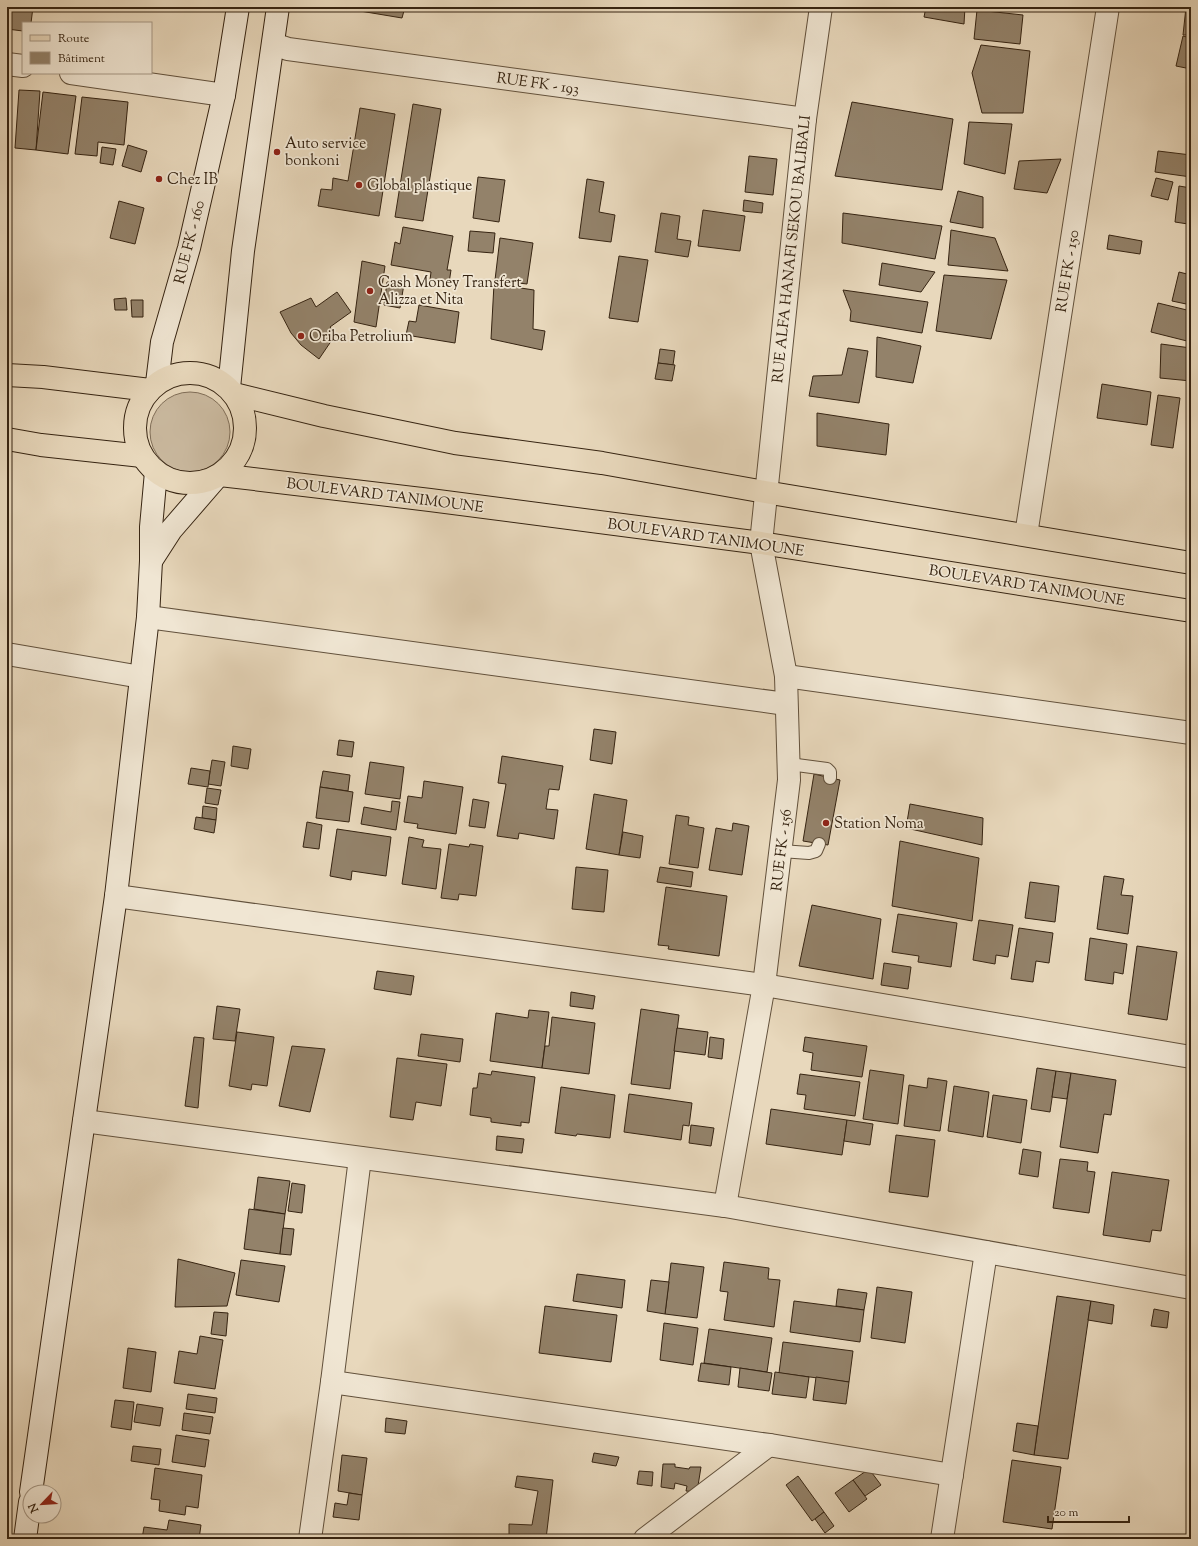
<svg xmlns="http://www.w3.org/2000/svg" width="1198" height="1546" font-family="'Sorts Mill Goudy',serif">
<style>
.green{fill:#cab99f;stroke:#806e58}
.building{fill:#93826a;stroke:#362412}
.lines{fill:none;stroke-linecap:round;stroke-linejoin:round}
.lane-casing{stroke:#62513c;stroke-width:14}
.street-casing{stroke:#62513c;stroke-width:24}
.secondary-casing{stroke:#362412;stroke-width:24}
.primary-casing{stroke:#362412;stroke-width:24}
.lane{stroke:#f0e6d3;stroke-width:12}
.street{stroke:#f0e6d3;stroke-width:22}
.secondary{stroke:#f0e6d3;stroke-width:22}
.primary{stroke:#e8d8bc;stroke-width:22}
.poi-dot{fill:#8f2418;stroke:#f0e6d3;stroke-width:1.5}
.labels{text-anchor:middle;stroke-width:3.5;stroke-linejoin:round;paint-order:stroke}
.street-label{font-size:15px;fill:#362412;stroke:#f0e6d3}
.poi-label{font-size:15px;fill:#362412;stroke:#f0e6d3;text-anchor:start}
</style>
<rect width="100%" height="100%" fill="#e8d8bc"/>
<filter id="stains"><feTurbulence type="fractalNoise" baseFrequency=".005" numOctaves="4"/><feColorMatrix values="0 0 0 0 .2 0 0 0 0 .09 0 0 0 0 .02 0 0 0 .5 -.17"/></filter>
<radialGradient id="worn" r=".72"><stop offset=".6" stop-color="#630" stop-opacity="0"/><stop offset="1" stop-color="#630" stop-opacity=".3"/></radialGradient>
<circle class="green" cx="190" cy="432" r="40"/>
<g class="building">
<polygon points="7,7 33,7 31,23 23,23 23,31 7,29"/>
<polygon points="360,7 405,7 402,18 360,11"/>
<polygon points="926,7 965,7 964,24 924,17"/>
<polygon points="1186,7 1191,7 1191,35 1183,35"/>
<polygon points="977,10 1023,15 1020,44 974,39"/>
<polygon points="1183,36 1191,38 1191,69 1176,66"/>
<polygon points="981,45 1030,51 1023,113 982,113 972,73"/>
<polygon points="19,90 40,91 36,150 15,148"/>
<polygon points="43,92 76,96 68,154 36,150"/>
<polygon points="82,97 128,102 124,145 98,142 97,156 75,154"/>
<polygon points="852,102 953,119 942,190 835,176"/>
<polygon points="413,104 441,109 423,221 395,217"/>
<polygon points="360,108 395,114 379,216 318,206 321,189 332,190 333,178 348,181"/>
<polygon points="969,122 1012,124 1005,174 964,164"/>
<polygon points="128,145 147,151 141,172 122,166"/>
<polygon points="102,147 116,149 113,165 100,163"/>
<polygon points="1158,151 1191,155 1191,177 1155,172"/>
<polygon points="749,156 777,159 773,195 745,192"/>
<polygon points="1061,159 1047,193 1014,189 1019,161"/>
<polygon points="478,177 505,180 499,222 473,218"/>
<polygon points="1156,178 1173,182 1168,200 1151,196"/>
<polygon points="587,179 604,182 599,212 615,215 611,242 579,238"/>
<polygon points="1179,186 1191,188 1191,205 1188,224 1175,222"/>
<polygon points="958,191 983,197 983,228 950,222"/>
<polygon points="744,200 763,203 762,213 743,211"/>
<polygon points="119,201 144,208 135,244 110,238"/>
<polygon points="703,210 745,216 740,251 698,246"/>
<polygon points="661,213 680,216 677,239 691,241 688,257 655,252"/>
<polygon points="843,213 942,226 935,259 842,243"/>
<polygon points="403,227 453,236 447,270 451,270 449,283 430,280 431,272 391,265 395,242 400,244"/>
<polygon points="951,230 995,238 1008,271 948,265"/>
<polygon points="470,231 495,233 493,253 468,251"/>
<polygon points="1109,235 1142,241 1140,254 1107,249"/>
<polygon points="500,238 533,243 527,284 495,280"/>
<polygon points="619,256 648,260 638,322 609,318"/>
<polygon points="362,261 385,266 376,327 354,322"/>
<polygon points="882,263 935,272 921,292 879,285"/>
<polygon points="1179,272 1191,275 1191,305 1172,301"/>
<polygon points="944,275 1007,280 991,339 936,331"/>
<polygon points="387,282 404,284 400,308 384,305"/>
<polygon points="494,284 534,290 533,329 545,331 542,350 491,339"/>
<polygon points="843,290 928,302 922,333 850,321 851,311"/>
<polygon points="337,292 351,312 330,327 336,334 319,359 301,345 291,333 280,312 311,298 316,307"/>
<polygon points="126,298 127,310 115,310 114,299"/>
<polygon points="131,300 143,300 143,317 132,317"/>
<polygon points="1158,303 1191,311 1191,342 1151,332"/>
<polygon points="419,305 459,312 455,343 406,335 409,321 416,322"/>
<polygon points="877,337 921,346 913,383 876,377"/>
<polygon points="1161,344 1191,348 1191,381 1160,378"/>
<polygon points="848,348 868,351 859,403 809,396 813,376 842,375"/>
<polygon points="660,349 675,351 673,365 658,363"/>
<polygon points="658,363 675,365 672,381 655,379"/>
<polygon points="1102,384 1151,392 1147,425 1097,418"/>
<polygon points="1158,395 1180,398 1173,448 1151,445"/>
<polygon points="817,413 889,424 886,455 817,446"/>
<polygon points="594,729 616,732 612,764 590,760"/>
<polygon points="339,740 354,742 352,757 337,755"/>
<polygon points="233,746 251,749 248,769 231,766"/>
<polygon points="502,756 563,766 559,790 549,789 546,809 558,810 554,839 519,833 518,839 497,836 506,784 498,783"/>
<polygon points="212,760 225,762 221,786 208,784"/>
<polygon points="370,762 404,767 400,799 365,794"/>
<polygon points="191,768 210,771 208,787 188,784"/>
<polygon points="323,771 350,775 348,791 320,787"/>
<polygon points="814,774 840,780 828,845 803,841"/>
<polygon points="424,781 463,787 456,834 417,828 418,824 404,822 408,796 422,798"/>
<polygon points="320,787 353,792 349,822 316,818"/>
<polygon points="207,788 221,790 218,805 205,803"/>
<polygon points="594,794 627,800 619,855 586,849"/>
<polygon points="473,799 489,802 485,828 469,826"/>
<polygon points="392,801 400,802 396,830 361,824 364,807 391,812"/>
<polygon points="910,804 983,818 982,845 906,828"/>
<polygon points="203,806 217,808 216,820 202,818"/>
<polygon points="676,815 689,817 688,825 704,828 698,868 669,864"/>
<polygon points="196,817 216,820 214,833 194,829"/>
<polygon points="307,822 322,825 319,849 303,847"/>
<polygon points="733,823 749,826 742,875 709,870 716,828 732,831"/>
<polygon points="337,829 391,837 386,876 352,871 351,880 330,876"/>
<polygon points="623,832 643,836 640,858 619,855"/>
<polygon points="409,837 424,840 422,847 441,849 436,889 402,884"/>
<polygon points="900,841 979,858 972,921 892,906"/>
<polygon points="449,844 469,847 470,844 483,846 476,896 459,894 458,900 441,898"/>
<polygon points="576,867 608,870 604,912 572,909"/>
<polygon points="660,867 693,872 691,887 657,882"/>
<polygon points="1104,876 1124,879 1121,895 1133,896 1128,934 1097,929"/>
<polygon points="1030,882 1059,886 1055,922 1025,918"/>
<polygon points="666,887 727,896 719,956 668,949 669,946 658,945"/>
<polygon points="812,905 881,919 873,979 799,966"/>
<polygon points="898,914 957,923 951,967 918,962 919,956 892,952"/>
<polygon points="979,920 1013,925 1008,957 996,955 995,964 973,960"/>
<polygon points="1019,928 1053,933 1049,963 1036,961 1033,982 1011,979"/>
<polygon points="1090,938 1127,944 1123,974 1114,972 1113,984 1085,980"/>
<polygon points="1137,946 1177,952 1167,1020 1128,1014"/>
<polygon points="884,963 911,967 908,989 881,985"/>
<polygon points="377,971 414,976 411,995 374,989"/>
<polygon points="571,992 595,996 593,1009 570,1006"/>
<polygon points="217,1006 240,1009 235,1041 213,1039"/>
<polygon points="641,1009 679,1015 670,1089 631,1084"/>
<polygon points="529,1010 549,1012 542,1068 490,1061 496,1013 528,1018"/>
<polygon points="552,1017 595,1023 589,1074 542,1068 545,1046 549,1046"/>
<polygon points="677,1028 708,1032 705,1055 674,1051"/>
<polygon points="237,1032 274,1037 267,1086 252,1084 251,1090 229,1086"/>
<polygon points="421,1034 463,1039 460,1062 418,1056"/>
<polygon points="194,1037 204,1038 198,1108 185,1106"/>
<polygon points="710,1037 724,1039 722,1059 708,1057"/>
<polygon points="805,1037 867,1046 862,1077 811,1070 813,1053 803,1051"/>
<polygon points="292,1046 325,1049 310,1112 279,1106"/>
<polygon points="397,1058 447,1064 441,1106 416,1102 413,1120 390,1117"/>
<polygon points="1037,1068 1056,1071 1050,1112 1031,1109"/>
<polygon points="870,1070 904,1075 898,1124 863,1119"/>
<polygon points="492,1071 535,1077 529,1123 521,1122 521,1126 491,1122 491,1118 470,1115 473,1088 477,1088 479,1073 491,1075"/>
<polygon points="1056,1071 1071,1073 1067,1099 1052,1097"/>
<polygon points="1071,1073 1116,1080 1111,1115 1104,1114 1098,1153 1060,1147"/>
<polygon points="800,1074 860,1082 855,1116 804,1109 806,1095 797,1094"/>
<polygon points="928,1078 947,1081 940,1131 904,1126 909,1085 927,1088"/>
<polygon points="954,1086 989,1092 983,1137 948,1131"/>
<polygon points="561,1087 615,1095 610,1138 577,1134 576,1136 555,1133"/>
<polygon points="629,1094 692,1103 689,1126 683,1125 681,1140 624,1132"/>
<polygon points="993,1095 1027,1100 1021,1143 987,1137"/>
<polygon points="771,1109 847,1120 842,1155 766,1144"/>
<polygon points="847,1120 873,1124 870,1145 844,1141"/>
<polygon points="691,1125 714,1128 711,1146 689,1143"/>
<polygon points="896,1135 935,1140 928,1197 889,1192"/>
<polygon points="497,1136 524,1139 522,1153 496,1150"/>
<polygon points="1023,1149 1041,1152 1038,1177 1019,1174"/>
<polygon points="1060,1159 1088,1162 1087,1171 1095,1172 1089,1213 1053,1208"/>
<polygon points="1112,1172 1169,1180 1161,1231 1152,1230 1150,1242 1103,1235"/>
<polygon points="258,1177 290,1181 285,1214 254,1209"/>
<polygon points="292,1183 305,1185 302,1213 288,1211"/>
<polygon points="249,1209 285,1214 280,1254 244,1249"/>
<polygon points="283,1228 294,1229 291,1255 280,1254"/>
<polygon points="178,1259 235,1273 227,1306 175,1307"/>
<polygon points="241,1260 285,1266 279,1302 236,1295"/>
<polygon points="724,1262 769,1268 768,1279 780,1280 774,1327 724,1320 728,1292 720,1291"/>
<polygon points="671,1263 704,1267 697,1318 665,1314"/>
<polygon points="577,1274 625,1280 622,1308 573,1301"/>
<polygon points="651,1280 669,1282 665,1314 647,1311"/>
<polygon points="877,1287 912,1292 905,1343 871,1338"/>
<polygon points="838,1289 867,1293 864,1310 836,1306"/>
<polygon points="1057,1296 1091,1301 1068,1459 1034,1455"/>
<polygon points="794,1301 864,1310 860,1342 790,1332"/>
<polygon points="1091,1301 1114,1305 1112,1324 1088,1320"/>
<polygon points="545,1306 617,1315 611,1362 539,1353"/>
<polygon points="1154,1309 1169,1312 1167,1328 1151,1326"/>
<polygon points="214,1312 228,1313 226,1336 211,1334"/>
<polygon points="664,1323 698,1328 693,1365 660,1360"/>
<polygon points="709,1329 772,1338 767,1372 704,1363"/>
<polygon points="200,1336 223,1340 215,1389 174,1383 179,1351 197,1354"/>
<polygon points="783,1342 853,1351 849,1382 779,1373"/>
<polygon points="128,1348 156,1352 151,1392 123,1388"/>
<polygon points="701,1363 731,1367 729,1385 698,1381"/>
<polygon points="740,1368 772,1373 769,1391 738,1387"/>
<polygon points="775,1372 809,1377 806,1398 772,1394"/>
<polygon points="816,1377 849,1382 846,1404 813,1400"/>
<polygon points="188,1394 217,1398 215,1413 186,1409"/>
<polygon points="115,1400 134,1402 131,1430 111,1427"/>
<polygon points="137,1404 163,1408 160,1426 134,1422"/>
<polygon points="184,1413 213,1417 210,1434 182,1430"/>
<polygon points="386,1418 407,1421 405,1434 385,1432"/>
<polygon points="1017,1423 1038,1426 1034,1455 1013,1451"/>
<polygon points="176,1435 209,1440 205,1467 172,1462"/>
<polygon points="133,1446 161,1449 159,1465 131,1461"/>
<polygon points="594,1453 619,1457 616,1466 592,1462"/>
<polygon points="342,1455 367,1458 362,1495 338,1491"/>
<polygon points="1012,1460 1061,1467 1052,1529 1003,1522"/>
<polygon points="663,1464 675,1464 675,1467 689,1469 690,1467 701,1467 697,1492 686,1491 687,1486 675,1483 674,1489 661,1487"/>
<polygon points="155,1468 202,1475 198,1508 186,1506 185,1515 159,1511 160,1500 151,1499"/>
<polygon points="869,1469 881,1485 865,1496 853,1480"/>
<polygon points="639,1471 653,1472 652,1486 637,1484"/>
<polygon points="517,1476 553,1480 546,1539 509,1536 509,1524 532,1525 538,1491 515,1487"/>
<polygon points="798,1476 824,1512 812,1521 786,1485"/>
<polygon points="853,1480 867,1499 849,1512 835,1493"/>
<polygon points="349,1493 362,1495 359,1520 333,1517 335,1503 347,1505"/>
<polygon points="824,1512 834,1526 825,1533 815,1519"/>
<polygon points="169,1520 201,1525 199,1539 142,1539 144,1527 167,1530"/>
</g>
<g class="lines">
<g class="lane-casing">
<g id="lane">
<polyline points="789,764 827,769 830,772 830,778"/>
<polyline points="781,851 809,853 816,851 819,844"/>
</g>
</g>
<g class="street-casing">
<g id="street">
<polyline points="273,44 288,49 805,119"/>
<polyline points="7,64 23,66"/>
<polyline points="71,73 224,95"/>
<polyline points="1026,535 1108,7"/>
<polyline points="148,617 786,704"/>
<polyline points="7,654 141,677"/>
<polyline points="786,676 1191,733"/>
<polyline points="116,896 764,985 1191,1057"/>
<polyline points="84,1121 725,1206 1191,1288"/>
<polyline points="725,1206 764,985 789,780 786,676 761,543 805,119 821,7"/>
<polyline points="332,1382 769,1445 952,1475"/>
<polyline points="310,1539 332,1382 360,1158"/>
<polyline points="645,1539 769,1445"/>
<polyline points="942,1539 986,1252"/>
</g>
</g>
<g class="secondary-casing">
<g id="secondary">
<polyline points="157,383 162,342 189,248 224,95 238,7"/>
<polyline points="229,388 243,251 278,7"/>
<polyline points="151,561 171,530 216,478"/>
<polyline points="31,1492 116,896 148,617 151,561 151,527 156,472"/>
<polyline points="25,1539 30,1502"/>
</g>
</g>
<g class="primary-casing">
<g id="primary">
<circle cx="190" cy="428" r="55"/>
<polyline points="7,375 43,377 150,390"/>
<polyline points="234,394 324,416 455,443 602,463 765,492 1191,563"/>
<polyline points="7,439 41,445 142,456"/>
<polyline points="220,475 430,500 761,543 1191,611"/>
</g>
</g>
<use href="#lane" class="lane"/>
<use href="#street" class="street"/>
<use href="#secondary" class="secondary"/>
<use href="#primary" class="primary"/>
</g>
<g class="poi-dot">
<circle cx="277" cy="152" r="4"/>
<circle cx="159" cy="179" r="4"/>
<circle cx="359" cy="185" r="4"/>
<circle cx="370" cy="291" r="4"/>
<circle cx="301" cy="336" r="4"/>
<circle cx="826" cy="823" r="4"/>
</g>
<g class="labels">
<g class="street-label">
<text transform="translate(538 83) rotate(8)" y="5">RUE FK - 193</text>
<text transform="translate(189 242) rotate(-76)" y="5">RUE FK - 160</text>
<text transform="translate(791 249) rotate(-84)" y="5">RUE ALFA HANAFI SEKOU BALIBALI</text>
<text transform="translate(1067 271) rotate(-81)" y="5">RUE FK - 150</text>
<text transform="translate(385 495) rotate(7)" y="5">BOULEVARD TANIMOUNE</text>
<text transform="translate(706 537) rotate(8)" y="5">BOULEVARD TANIMOUNE</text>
<text transform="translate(1027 585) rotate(9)" y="5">BOULEVARD TANIMOUNE</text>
<text transform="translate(781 850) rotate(-83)" y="5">RUE FK - 156</text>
</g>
<g class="poi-label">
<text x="285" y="148">Auto service<tspan x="285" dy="17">bonkoni</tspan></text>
<text x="167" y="184">Chez IB</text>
<text x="367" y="190">Global plastique</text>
<text x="378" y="287">Cash Money Transfert<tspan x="378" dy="17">Alizza et Nita</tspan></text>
<text x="309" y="341">Oriba Petrolium</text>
<text x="834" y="828">Station Noma</text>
</g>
</g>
<rect width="1198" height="1546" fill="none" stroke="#e8d8bc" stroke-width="24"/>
<rect x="8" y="8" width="1182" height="1530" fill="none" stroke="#362412" stroke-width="2"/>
<rect x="12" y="12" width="1174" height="1522" fill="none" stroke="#362412"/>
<rect x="22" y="22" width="130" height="52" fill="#f0e6d3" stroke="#a69886"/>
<rect x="30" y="35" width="20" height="6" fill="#e8d8bc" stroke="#a69886"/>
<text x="58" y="42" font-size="12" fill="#362412">Route</text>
<rect x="30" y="52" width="20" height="12" fill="#93826a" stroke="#a69886"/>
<text x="58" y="62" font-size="12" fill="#362412">Bâtiment</text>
<g transform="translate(42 1504) rotate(245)"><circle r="19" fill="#f0e6d3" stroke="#a69886"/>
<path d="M0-3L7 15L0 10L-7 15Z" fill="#8f2418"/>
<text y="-6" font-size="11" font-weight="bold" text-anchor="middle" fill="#362412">N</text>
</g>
<path d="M1048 1516v6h81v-6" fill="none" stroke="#362412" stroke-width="2"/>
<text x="1054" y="1516" font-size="12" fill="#362412" stroke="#f0e6d3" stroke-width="3" paint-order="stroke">20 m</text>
<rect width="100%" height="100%" filter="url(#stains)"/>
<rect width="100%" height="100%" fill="url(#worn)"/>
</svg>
